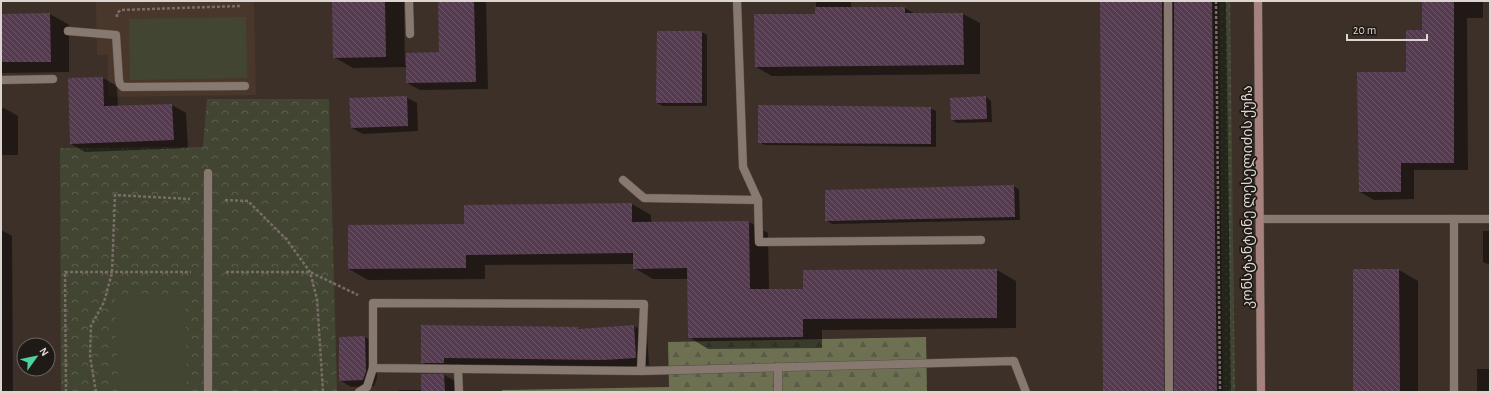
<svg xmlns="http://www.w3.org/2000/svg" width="1491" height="393" font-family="'Alegreya Sans','Noto Sans Georgian',sans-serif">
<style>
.built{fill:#49372c}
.grass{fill:url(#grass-dots)}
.forest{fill:url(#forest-firs)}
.park{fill:url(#park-crowns)}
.pitch{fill:#424532}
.shadow{fill:#0007}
.building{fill:url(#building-back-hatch)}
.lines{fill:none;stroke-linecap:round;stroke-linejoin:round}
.lane-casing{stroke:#574d46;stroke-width:9}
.street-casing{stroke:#574d46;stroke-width:9}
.secondary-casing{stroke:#574d46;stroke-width:9}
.path{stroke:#786d67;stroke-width:2.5;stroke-dasharray:3 2;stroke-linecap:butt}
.lane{stroke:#877970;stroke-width:8}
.street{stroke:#877970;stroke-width:8}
.secondary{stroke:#a6827f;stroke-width:8}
.labels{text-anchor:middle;stroke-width:3.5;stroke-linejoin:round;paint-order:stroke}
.street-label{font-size:14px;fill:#ddd5d0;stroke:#1f1a16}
</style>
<defs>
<pattern id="grass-dots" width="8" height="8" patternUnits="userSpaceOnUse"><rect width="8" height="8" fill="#424532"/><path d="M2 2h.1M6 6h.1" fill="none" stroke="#5d5f4f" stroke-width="1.8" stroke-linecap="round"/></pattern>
<pattern id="forest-firs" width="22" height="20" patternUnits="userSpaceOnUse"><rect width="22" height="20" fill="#6d7151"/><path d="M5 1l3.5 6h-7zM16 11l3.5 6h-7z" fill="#5a5b48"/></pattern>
<pattern id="park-crowns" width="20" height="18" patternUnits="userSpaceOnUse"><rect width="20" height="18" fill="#424532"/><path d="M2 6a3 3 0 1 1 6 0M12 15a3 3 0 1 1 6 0" fill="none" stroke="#5d5f4f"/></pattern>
<pattern id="building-back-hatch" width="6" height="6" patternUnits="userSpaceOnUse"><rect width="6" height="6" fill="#543b4f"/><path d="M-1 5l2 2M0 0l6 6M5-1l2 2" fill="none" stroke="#6c5667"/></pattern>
</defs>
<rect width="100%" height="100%" fill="#3d3029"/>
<polygon class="built" points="96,1 254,1 256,95 108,97 108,55 97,55"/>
<polygon class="grass" points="1219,1 1230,1 1235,392 1223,392"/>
<polygon class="forest" points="926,337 927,392 502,392 502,390 669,387 668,342"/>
<polygon class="park" points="207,99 329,99 337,392 61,392 60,148 203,147"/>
<g class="pitch">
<polygon points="246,17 247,78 130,80 129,19"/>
<polygon points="185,297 187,392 118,392 115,298"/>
</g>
<g class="shadow">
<polygon points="333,1 404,1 405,65 440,53 439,1 486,1 488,89 420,90 407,83 407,67 353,68 334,57"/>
<polygon points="816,1 851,1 851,8 905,8 915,14 963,14 980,23 980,74 772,76 756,67 816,15"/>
<polygon points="1101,1 1226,1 1231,392 1104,392"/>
<polygon points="1423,1 1483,1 1483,18 1467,18 1468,170 1414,170 1414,199 1374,200 1360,192 1424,31"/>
<polygon points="50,14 69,25 69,72 1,73 1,15"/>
<polygon points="701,32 707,35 707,106 663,106 657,103"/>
<polygon points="103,78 117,86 118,107 172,105 186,113 188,148 85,152 71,144"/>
<polygon points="406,97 417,103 418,131 363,134 352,128"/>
<polygon points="986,97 991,101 992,122 957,123 952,120"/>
<polygon points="1,108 4,108 18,116 18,155 1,155"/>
<polygon points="930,108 936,111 936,147 765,145 759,142"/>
<polygon points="1014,186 1019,190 1020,220 832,224 826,220"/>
<polygon points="632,204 651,215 651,223 749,222 768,233 769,290 804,290 997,270 1016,281 1016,328 822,330 822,348 708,349 689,337 688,279 653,279 634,268 634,264 485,265 485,279 368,280 349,269 465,225"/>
<polygon points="1,230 12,236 13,392 1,392"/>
<polygon points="1483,231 1490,231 1490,265 1483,262"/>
<polygon points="1399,270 1418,281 1418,392 1354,392"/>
<polygon points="634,326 647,334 649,365 617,367 435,370 422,362 579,328 582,330"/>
<polygon points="365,337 376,343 377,378 374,386 351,387 340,380"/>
<rect x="1477" y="369" width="13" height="23"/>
<polygon points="444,375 455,381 455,392 399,392 399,390 422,390"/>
</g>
<g class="building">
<polygon points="332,1 385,1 386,57 333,58"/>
<polygon points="438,1 474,1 476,82 406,83 406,53 439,52"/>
<polygon points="1100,1 1162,1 1164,392 1103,392"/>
<polygon points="1174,1 1212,1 1217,392 1174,392"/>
<polygon points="1422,1 1454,1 1454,163 1401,163 1401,192 1359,192 1357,72 1406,72 1406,30 1422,30"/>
<polygon points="815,7 905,7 905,13 963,13 964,65 755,67 754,14 815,14"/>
<polygon points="50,13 51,62 1,62 1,14"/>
<polygon points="657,31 702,31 702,103 656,103"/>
<polygon points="103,77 104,106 172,104 174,140 70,144 68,78"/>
<polygon points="407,96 408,126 351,128 349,98"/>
<polygon points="986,96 987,119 951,120 950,98"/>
<polygon points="758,105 931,107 931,144 758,143"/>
<polygon points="1014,185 1015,217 825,221 825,190"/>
<polygon points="632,203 632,222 749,221 750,289 803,289 803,270 997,269 997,318 803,319 803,337 688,338 687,268 633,269 633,253 466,255 466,268 348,269 348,225 464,224 464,205"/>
<polygon points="1353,269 1399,269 1400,392 1353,392"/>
<polygon points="421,325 579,327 579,329 634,325 636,358 603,360 444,358 444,363 421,363"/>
<polygon points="365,336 366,371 363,380 339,381 339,337"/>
<polygon points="421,374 444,374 445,392 421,392"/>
</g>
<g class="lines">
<g class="lane-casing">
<g id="lane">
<polyline points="409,1 410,34"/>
<polyline points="737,1 743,167 758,200"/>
<polyline points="1168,1 1169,392"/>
<polyline points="68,31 116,35 119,80 120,84 123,87 245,86"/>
<polyline points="1,80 53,79"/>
<polyline points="623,180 644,198 758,200 759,242 981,240"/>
<polyline points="1260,219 1490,219"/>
<polyline points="1454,219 1454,392"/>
<polyline points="778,367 778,392"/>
<polyline points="458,369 459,392"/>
<polyline points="641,371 644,304 373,303 373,368 641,371 1014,361 1026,392"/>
</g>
</g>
<g class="street-casing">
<g id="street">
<polyline points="208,173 208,392"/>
<polyline points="359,392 367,387 373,368"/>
</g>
</g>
<g class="secondary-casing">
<polyline id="secondary" points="1258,1 1261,392"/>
</g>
<g class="path">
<polyline points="1216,1 1220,392"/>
<polyline points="117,17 117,13 121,10 240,6"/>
<polyline points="225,200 248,201 287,240 310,272 317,299 323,392"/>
<polyline points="226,272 310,272 358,295"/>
<polyline points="66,392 65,272 191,272"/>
<polyline points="96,392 90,356 91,326 104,302 112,273 115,195 190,199"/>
</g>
<use href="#lane" class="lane"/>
<use href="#street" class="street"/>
<use href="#secondary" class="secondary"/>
</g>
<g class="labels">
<g class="street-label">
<text transform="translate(1247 197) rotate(-90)" y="5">კონსტანტინე ლესელიძის ქუჩა</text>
</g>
</g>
<rect width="1491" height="393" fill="none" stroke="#ddd5d0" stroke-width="4"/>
<g transform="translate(36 357) rotate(57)"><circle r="19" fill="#1f1a16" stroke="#6b6560"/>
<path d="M0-3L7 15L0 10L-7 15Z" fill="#4cd39b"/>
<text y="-6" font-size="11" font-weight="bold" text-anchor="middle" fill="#ddd5d0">N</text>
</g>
<path d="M1347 34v6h80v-6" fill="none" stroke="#ddd5d0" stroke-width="2"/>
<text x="1353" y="34" font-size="12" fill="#ddd5d0" stroke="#1f1a16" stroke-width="3" paint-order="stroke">20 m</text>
</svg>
